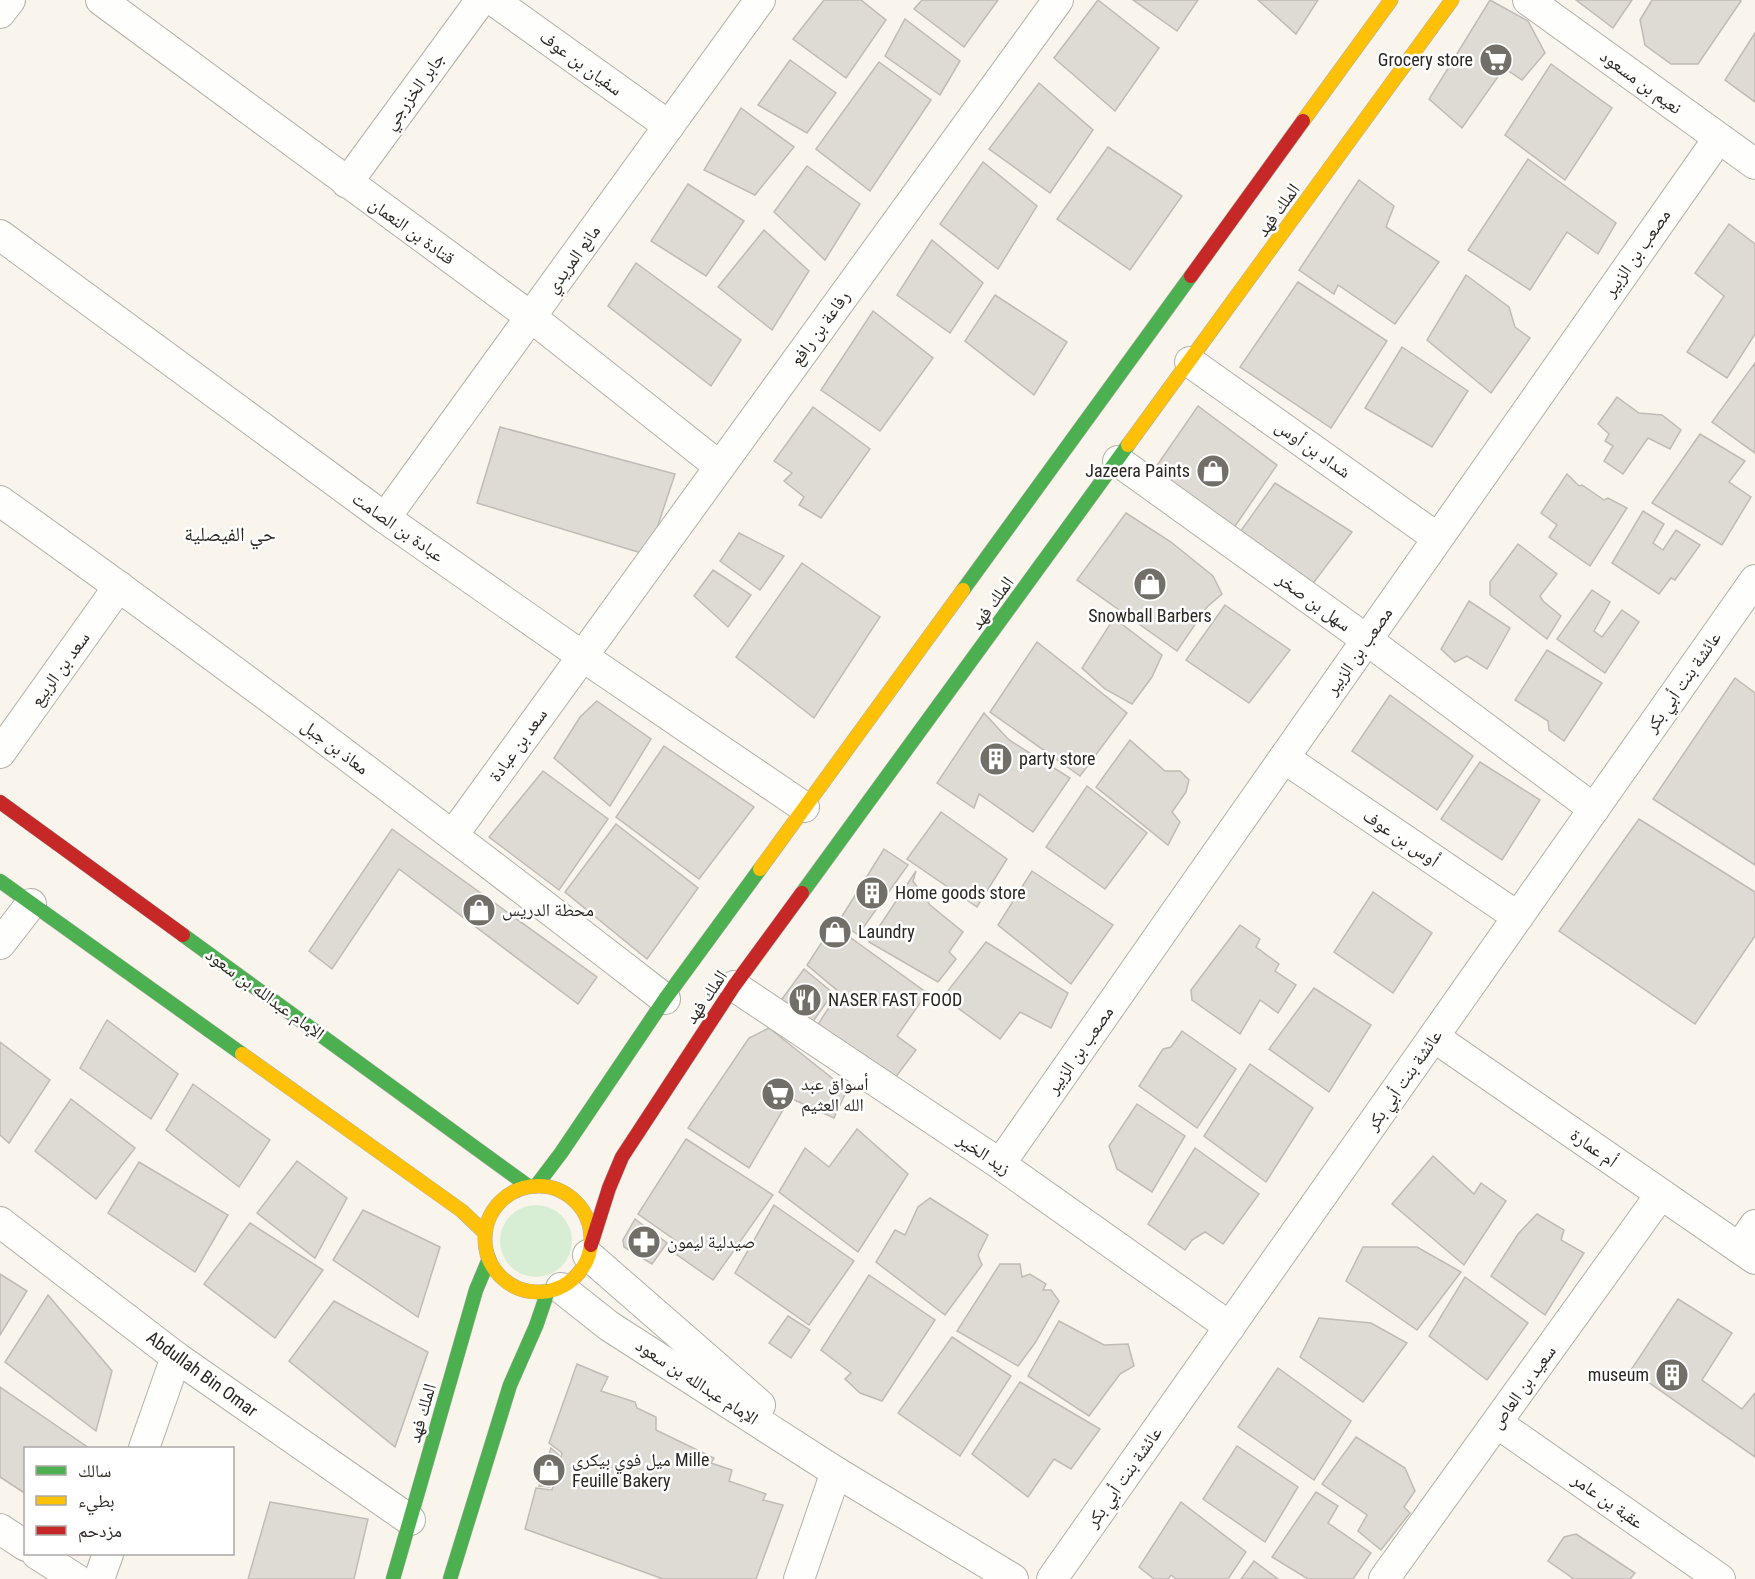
<svg xmlns="http://www.w3.org/2000/svg" width="1755" height="1579" font-family="'Roboto Condensed','Noto Naskh Arabic',sans-serif">
<style>
.green{fill:#d7eed4}
.building{fill:#dedad4;stroke:#c0bbb5;stroke-width:1.5}
.lines{fill:none;stroke-linecap:round;stroke-linejoin:round}
.street-casing{stroke:#b3b0aa;stroke-width:32}
.fast-casing{stroke:#b3b0aa;stroke-width:15}
.slow-casing{stroke:#b3b0aa;stroke-width:15}
.jam-casing{stroke:#b3b0aa;stroke-width:15}
.street{stroke:#fefefc;stroke-width:30}
.fast{stroke:#4caf50;stroke-width:14}
.slow{stroke:#ffc107;stroke-width:14}
.jam{stroke:#c62828;stroke-width:14}
.labels{text-anchor:middle;stroke-width:5;stroke-linejoin:round;paint-order:stroke}
.poi-label{font-size:18px;fill:#2a2621;stroke:#fff;text-anchor:start}
.street-label{font-size:18px;fill:#2a2621;stroke:#fff}
.neighbourhood-label{font-size:20px;fill:#2a2621;stroke:#fff}
</style>
<rect width="100%" height="100%" fill="#f9f5ed"/>
<circle class="green" cx="536" cy="1241" r="36"/>
<g class="building">
<polygon points="824,0 861,0 886,20 846,78 793,39"/>
<polygon points="922,0 998,0 964,47 914,9"/>
<polygon points="1098,0 1159,48 1115,111 1054,58"/>
<polygon points="1133,0 1198,0 1177,31"/>
<polygon points="1258,0 1318,0 1296,34"/>
<polygon points="1490,0 1528,21 1545,53 1522,80 1504,68 1462,128 1429,99"/>
<polygon points="1576,0 1632,0 1613,28"/>
<polygon points="1652,0 1739,0 1741,1 1698,64 1671,64 1645,45 1640,20"/>
<polygon points="905,19 960,61 940,95 885,56"/>
<polygon points="1755,33 1755,102 1725,80"/>
<polygon points="790,60 836,93 807,133 758,105"/>
<polygon points="879,62 931,100 870,191 816,149"/>
<polygon points="1551,64 1612,108 1565,180 1505,135"/>
<polygon points="1039,83 1093,130 1050,193 989,149"/>
<polygon points="741,108 794,147 755,195 704,170"/>
<polygon points="1108,147 1182,196 1130,270 1057,219"/>
<polygon points="1528,159 1616,223 1598,254 1567,232 1530,290 1468,250"/>
<polygon points="983,162 1037,206 998,269 940,224"/>
<polygon points="807,166 860,204 825,260 774,212"/>
<polygon points="1359,180 1394,206 1386,227 1439,262 1395,324 1338,285 1334,294 1299,270"/>
<polygon points="688,184 744,221 706,276 651,241"/>
<polygon points="1729,224 1755,244 1755,334 1727,378 1687,352 1724,296 1695,273"/>
<polygon points="764,230 809,271 772,330 718,287"/>
<polygon points="932,240 983,283 950,333 897,295"/>
<polygon points="636,263 741,340 711,386 608,306"/>
<polygon points="1466,275 1509,307 1515,327 1530,338 1491,393 1427,340"/>
<polygon points="1298,282 1387,341 1331,428 1240,367"/>
<polygon points="995,295 1067,342 1034,395 965,341"/>
<polygon points="873,311 933,358 880,431 821,390"/>
<polygon points="1402,347 1468,391 1432,447 1365,408"/>
<polygon points="1755,363 1755,453 1712,422"/>
<polygon points="1617,397 1639,413 1662,415 1681,430 1670,449 1648,438 1623,474 1604,461 1613,446 1605,441 1609,434 1598,424"/>
<polygon points="1198,406 1277,465 1231,532 1149,477"/>
<polygon points="813,407 870,449 821,518 799,505 804,497 784,481 792,473 774,461"/>
<polygon points="500,427 675,474 648,555 477,503"/>
<polygon points="1700,434 1745,461 1729,482 1751,497 1722,545 1652,503"/>
<polygon points="1567,474 1579,486 1582,485 1604,500 1608,498 1627,508 1590,566 1549,537 1557,525 1541,513"/>
<polygon points="1275,483 1352,532 1308,590 1235,539"/>
<polygon points="1643,511 1664,524 1653,543 1663,550 1676,530 1700,545 1675,580 1671,578 1659,594 1612,563"/>
<polygon points="1126,513 1171,542 1213,576 1222,594 1207,607 1177,651 1077,580"/>
<polygon points="739,533 784,556 760,590 720,561"/>
<polygon points="1518,544 1557,574 1540,596 1543,601 1561,616 1547,639 1490,595 1490,582"/>
<polygon points="802,563 880,617 814,718 736,657"/>
<polygon points="713,570 751,595 728,627 694,596"/>
<polygon points="1592,590 1610,602 1594,631 1602,637 1622,610 1639,622 1605,673 1557,639"/>
<polygon points="1469,601 1510,628 1487,669 1467,656 1455,662 1441,649"/>
<polygon points="1225,605 1290,650 1249,703 1186,660"/>
<polygon points="1114,618 1162,655 1152,677 1132,704 1105,689 1082,668"/>
<polygon points="1037,642 1127,713 1080,776 990,712"/>
<polygon points="1547,650 1602,683 1564,741 1549,730 1548,721 1515,700"/>
<polygon points="1735,678 1755,693 1755,865 1653,799"/>
<polygon points="1390,695 1473,756 1437,810 1352,751"/>
<polygon points="597,701 651,739 610,806 554,758 580,717"/>
<polygon points="984,713 1009,740 1070,778 1033,832 979,794 974,808 937,783"/>
<polygon points="1130,740 1165,771 1180,771 1189,780 1186,792 1172,812 1180,822 1168,845 1096,787"/>
<polygon points="664,746 754,807 699,879 616,817"/>
<polygon points="1480,762 1540,800 1502,860 1441,819"/>
<polygon points="543,771 608,819 559,890 489,837"/>
<polygon points="1087,786 1147,833 1105,889 1046,847"/>
<polygon points="941,812 1007,859 977,907 907,859"/>
<polygon points="1639,819 1755,892 1755,936 1695,1024 1559,931"/>
<polygon points="616,824 698,888 647,959 565,892"/>
<polygon points="392,829 597,977 578,1004 399,869 332,969 309,951"/>
<polygon points="884,849 908,865 858,935 839,921"/>
<polygon points="916,871 913,881 930,905 963,932 949,952 956,959 938,982 869,942"/>
<polygon points="1032,871 1113,925 1071,984 998,925"/>
<polygon points="1373,892 1432,933 1393,993 1334,952"/>
<polygon points="833,925 927,993 897,1036 916,1050 892,1082 815,1029 839,992 807,965"/>
<polygon points="1240,925 1260,939 1256,947 1279,964 1275,971 1296,985 1278,1013 1260,1000 1240,1034 1192,1000 1191,990"/>
<polygon points="986,942 1068,993 1051,1028 1020,1012 1000,1039 943,997"/>
<polygon points="804,969 833,993 807,1030 776,1007"/>
<polygon points="1314,988 1371,1025 1329,1092 1269,1049"/>
<polygon points="107,1020 178,1074 151,1119 80,1068"/>
<polygon points="769,1028 847,1090 834,1118 790,1098 749,1168 688,1128 749,1038"/>
<polygon points="1182,1031 1236,1069 1197,1128 1139,1086 1163,1049 1171,1047"/>
<polygon points="0,1042 50,1080 9,1143 0,1135"/>
<polygon points="1250,1064 1313,1108 1266,1182 1204,1136"/>
<polygon points="193,1084 270,1140 239,1187 166,1130"/>
<polygon points="71,1099 135,1148 96,1199 35,1151"/>
<polygon points="1137,1104 1185,1136 1152,1192 1117,1169 1109,1146"/>
<polygon points="857,1129 908,1174 858,1252 779,1192 805,1148 829,1167"/>
<polygon points="686,1139 773,1195 713,1280 670,1250 675,1240 638,1214"/>
<polygon points="1195,1148 1259,1194 1223,1244 1205,1232 1192,1240 1185,1250 1148,1224"/>
<polygon points="1433,1156 1474,1194 1481,1183 1506,1201 1464,1265 1392,1204"/>
<polygon points="297,1161 347,1198 315,1258 257,1213"/>
<polygon points="139,1162 228,1215 195,1272 108,1213"/>
<polygon points="930,1198 988,1235 978,1255 982,1265 945,1315 876,1262 895,1230 905,1235 918,1207"/>
<polygon points="774,1205 854,1261 809,1325 735,1273"/>
<polygon points="363,1210 440,1247 418,1317 333,1260"/>
<polygon points="1537,1214 1564,1230 1561,1240 1584,1253 1545,1315 1491,1276 1518,1234"/>
<polygon points="635,1219 667,1243 652,1264 624,1247 623,1240"/>
<polygon points="250,1223 323,1270 275,1338 204,1284"/>
<polygon points="1363,1247 1417,1247 1461,1272 1417,1330 1346,1281"/>
<polygon points="1000,1264 1020,1264 1022,1277 1030,1274 1046,1284 1043,1290 1051,1290 1059,1301 1035,1343 1018,1366 957,1331"/>
<polygon points="0,1274 27,1291 0,1335"/>
<polygon points="869,1275 935,1320 882,1401 860,1393 845,1379 851,1373 821,1350"/>
<polygon points="1465,1277 1528,1323 1487,1380 1429,1336"/>
<polygon points="48,1295 112,1371 96,1431 5,1362"/>
<polygon points="1678,1299 1732,1333 1702,1380 1742,1409 1755,1393 1755,1457 1631,1370"/>
<polygon points="334,1301 428,1352 395,1447 289,1361"/>
<polygon points="788,1316 810,1330 791,1358 769,1343"/>
<polygon points="1319,1318 1371,1323 1407,1343 1363,1402 1300,1357"/>
<polygon points="1059,1321 1104,1345 1128,1344 1134,1366 1120,1374 1089,1416 1028,1376"/>
<polygon points="952,1337 1011,1376 960,1456 898,1413"/>
<polygon points="577,1364 608,1377 601,1391 635,1402 637,1408 656,1417 656,1430 714,1458 711,1463 732,1470 729,1481 766,1494 763,1500 783,1505 756,1579 663,1579 525,1529 536,1488 552,1490 562,1453 549,1443"/>
<polygon points="1278,1368 1351,1421 1314,1480 1238,1427"/>
<polygon points="1020,1382 1100,1429 1071,1469 1054,1459 1028,1497 972,1454"/>
<polygon points="0,1387 89,1448 26,1448 26,1494 0,1477"/>
<polygon points="1356,1437 1405,1468 1415,1491 1404,1507 1410,1513 1381,1550 1358,1531 1367,1515 1322,1484"/>
<polygon points="1237,1446 1298,1487 1265,1542 1203,1499"/>
<polygon points="551,1448 559,1455 550,1487 539,1486"/>
<polygon points="1316,1492 1338,1506 1328,1523 1371,1553 1353,1579 1308,1579 1272,1557"/>
<polygon points="270,1502 368,1519 354,1579 248,1579"/>
<polygon points="1181,1502 1246,1552 1228,1579 1176,1579 1171,1575 1168,1579 1154,1579 1139,1567"/>
<polygon points="1576,1534 1635,1573 1630,1579 1574,1579 1548,1561 1564,1537"/>
<polygon points="1254,1561 1278,1579 1241,1579"/>
</g>
<g class="lines">
<g class="street-casing">
<g id="street">
<polyline points="101,0 531,317 719,466"/>
<polyline points="493,0 669,126"/>
<polyline points="1528,0 1755,164"/>
<polyline points="0,13 10,0"/>
<polyline points="347,183 481,0"/>
<polyline points="0,235 385,518 582,656 804,807"/>
<polyline points="1190,362 1436,537"/>
<polyline points="1118,461 1367,640 1594,809"/>
<path d="M0 501C226 662 446 829 665 999"/>
<polyline points="385,518 760,0"/>
<polyline points="0,753 119,586"/>
<polyline points="1284,758 1518,917"/>
<polyline points="453,835 1058,0"/>
<polyline points="0,944 31,904"/>
<polyline points="734,986 1000,1164 1230,1327"/>
<polyline points="1434,1037 1755,1259"/>
<path d="M1000 1164C1239 822 1477 479 1718 139"/>
<polyline points="0,1222 176,1357 410,1520"/>
<polyline points="1739,1248 1755,1225"/>
<polyline points="588,1255 760,1405"/>
<polyline points="561,1288 609,1326 836,1472 1013,1579"/>
<polyline points="1497,1423 1720,1579"/>
<polyline points="144,1448 176,1357"/>
<polyline points="0,1529 26,1546"/>
<polyline points="37,1554 76,1579"/>
<polyline points="99,1579 108,1554"/>
<polyline points="799,1579 836,1472"/>
<polyline points="1052,1579 1755,580"/>
<polyline points="1384,1579 1661,1194"/>
</g>
</g>
<g class="fast-casing">
<g id="fast">
<polyline points="963,590 1191,276"/>
<polyline points="0,881 242,1054"/>
<polyline points="802,893 1128,445"/>
<polyline points="183,935 528,1186"/>
<polyline points="536,1186 561,1153 665,999 760,869"/>
<polyline points="393,1579 476,1290 489,1259"/>
<polyline points="450,1579 510,1385 536,1326 548,1291"/>
</g>
</g>
<g class="slow-casing">
<g id="slow">
<polyline points="1303,121 1391,0"/>
<polyline points="1128,445 1452,0"/>
<polyline points="760,869 963,590"/>
<polyline points="242,1054 462,1211 485,1233"/>
<circle cx="538" cy="1239" r="53"/>
</g>
</g>
<g class="jam-casing">
<g id="jam">
<polyline points="1191,276 1303,121"/>
<polyline points="0,802 183,935"/>
<polyline points="591,1245 609,1188 622,1157 734,986 802,893"/>
</g>
</g>
<use href="#street" class="street"/>
<use href="#fast" class="fast"/>
<use href="#slow" class="slow"/>
<use href="#jam" class="jam"/>
</g>
<defs>
<g id="supermarket-disc" transform="scale(1.725)"><circle r="9.5" fill="#726e68" stroke="#fff"/><path d="M-6-5.5h2.5l.6 2H6L4.5 2H-2.5L-4.4-4H-6ZM-1.5 3.2a1.3 1.3 0 1 0 .1 0ZM3 3.2a1.3 1.3 0 1 0 .1 0Z" fill="#fff"/></g>
<g id="shop-disc" transform="scale(1.725)"><circle r="9.5" fill="#726e68" stroke="#fff"/><path d="M-5-2.5h2.3a2.7 3.5 0 0 1 5.4 0H5L5.5 6h-11ZM-1.5-2.5h3a1.5 2.3 0 0 0-3 0Z" fill="#fff"/></g>
<g id="building-disc" transform="scale(1.725)"><circle r="9.5" fill="#726e68" stroke="#fff"/><path d="M-4-6H4V6H1V3H-1V6H-4ZM-2.5-4.3h1.7v1.8h-1.7ZM.8-4.3h1.7v1.8H.8ZM-2.5-1h1.7V.8h-1.7ZM.8-1h1.7V.8H.8Z" fill="#fff"/></g>
<g id="restaurant-disc" transform="scale(1.725)"><circle r="9.5" fill="#726e68" stroke="#fff"/><path d="M-5-6h1v4h1v-4h1v4h1v-4h1v5L-1.5 .5V6h-2V.5L-5-1ZM5-6V6H3V1.5H1.5Q1.5-4 5-6Z" fill="#fff"/></g>
<g id="pharmacy-disc" transform="scale(1.725)"><circle r="9.5" fill="#726e68" stroke="#fff"/><path d="M-2-6h4v4h4v4h-4v4h-4v-4h-4v-4h4Z" fill="#fff"/></g>
</defs>
<g fill-rule="evenodd">
<use href="#supermarket-disc" x="1496" y="60"/>
<use href="#shop-disc" x="1213" y="471"/>
<use href="#shop-disc" x="1150" y="584"/>
<use href="#building-disc" x="996" y="759"/>
<use href="#building-disc" x="872" y="893"/>
<use href="#shop-disc" x="479" y="910"/>
<use href="#shop-disc" x="835" y="932"/>
<use href="#restaurant-disc" x="805" y="1000"/>
<use href="#supermarket-disc" x="778" y="1094"/>
<use href="#pharmacy-disc" x="644" y="1242"/>
<use href="#building-disc" x="1672" y="1375"/>
<use href="#shop-disc" x="549" y="1470"/>
</g>
<g class="labels">
<g class="poi-label">
<text x="1473" y="66" text-anchor="end">Grocery store</text>
<text x="1190" y="477" text-anchor="end">Jazeera Paints</text>
<text x="1150" y="622" text-anchor="middle">Snowball Barbers</text>
<text x="1019" y="765">party store</text>
<text x="895" y="899">Home goods store</text>
<text x="502" y="916">محطة الدريس</text>
<text x="858" y="938">Laundry</text>
<text x="828" y="1006">NASER FAST FOOD</text>
<text x="801" y="1090">أسواق عبد<tspan x="801" dy="21">الله العثيم</tspan></text>
<text x="667" y="1248">صيدلية ليمون</text>
<text x="1649" y="1381" text-anchor="end">museum</text>
<text x="572" y="1466">ميل فوي بيكري Mille<tspan x="572" dy="21">Feuille Bakery</tspan></text>
</g>
<g class="street-label">
<text transform="translate(581 63) rotate(36)" y="6">سفيان بن عوف</text>
<text transform="translate(1641 82) rotate(36)" y="6">نعيم بن مسعود</text>
<text transform="translate(414 91) rotate(-54)" y="6">جابر الخزرجي</text>
<text transform="translate(1278 210) rotate(-54)" y="6">الملك فهد</text>
<text transform="translate(412 231) rotate(36)" y="6">قتادة بن النعمان</text>
<text transform="translate(1637 253) rotate(-55)" y="6">مصعب بن الزبير</text>
<text transform="translate(573 259) rotate(-54)" y="6">مانع المريدي</text>
<text transform="translate(820 328) rotate(-54)" y="6">رفاعة بن رافع</text>
<text transform="translate(1313 449) rotate(35)" y="6">شداد بن أوس</text>
<text transform="translate(398 527) rotate(35)" y="6">عبادة بن الصامت</text>
<text transform="translate(1314 602) rotate(36)" y="6">سهل بن صخر</text>
<text transform="translate(992 603) rotate(-54)" y="6">الملك فهد</text>
<text transform="translate(1359 651) rotate(-55)" y="6">مصعب بن الزبير</text>
<text transform="translate(60 669) rotate(-54)" y="6">سعد بن الربيع</text>
<text transform="translate(1683 682) rotate(-55)" y="6">عائشة بنت أبي بكر</text>
<text transform="translate(518 745) rotate(-54)" y="6">سعد بن عبادة</text>
<text transform="translate(335 747) rotate(37)" y="6">معاذ بن جبل</text>
<text transform="translate(1401 838) rotate(34)" y="6">أوس بن عوف</text>
<text transform="translate(265 994) rotate(36)" y="6">الإمام عبدالله بن سعود</text>
<text transform="translate(706 997) rotate(-56)" y="6">الملك فهد</text>
<text transform="translate(1080 1050) rotate(-55)" y="6">مصعب بن الزبير</text>
<text transform="translate(1404 1080) rotate(-55)" y="6">عائشة بنت أبي بكر</text>
<text transform="translate(1594 1148) rotate(35)" y="6">أم عمارة</text>
<text transform="translate(984 1154) rotate(34)" y="6">زيد الخير</text>
<text transform="translate(202 1374) rotate(36)" y="6">Abdullah Bin Omar</text>
<text transform="translate(697 1382) rotate(33)" y="6">الإمام عبدالله بن سعود</text>
<text transform="translate(1523 1387) rotate(-54)" y="6">سعيد بن العاص</text>
<text transform="translate(422 1413) rotate(-74)" y="6">الملك فهد</text>
<text transform="translate(1124 1477) rotate(-55)" y="6">عائشة بنت أبي بكر</text>
<text transform="translate(1608 1501) rotate(35)" y="6">عقبة بن عامر</text>
</g>
<g class="neighbourhood-label">
<text x="230" y="541">حي الفيصلية</text>
</g>
</g>
<rect x="24" y="1447" width="210" height="108" fill="#ffffff" stroke="#aaa8a6" stroke-width="1.5"/>
<rect x="36" y="1466" width="30" height="9" fill="#4caf50" stroke="#aaa8a6" stroke-width="1.5"/>
<text x="78" y="1477" font-size="18" fill="#2a2621">سالك</text>
<rect x="36" y="1496" width="30" height="9" fill="#ffc107" stroke="#aaa8a6" stroke-width="1.5"/>
<text x="78" y="1507" font-size="18" fill="#2a2621">بطيء</text>
<rect x="36" y="1526" width="30" height="9" fill="#c62828" stroke="#aaa8a6" stroke-width="1.5"/>
<text x="78" y="1537" font-size="18" fill="#2a2621">مزدحم</text>
</svg>
